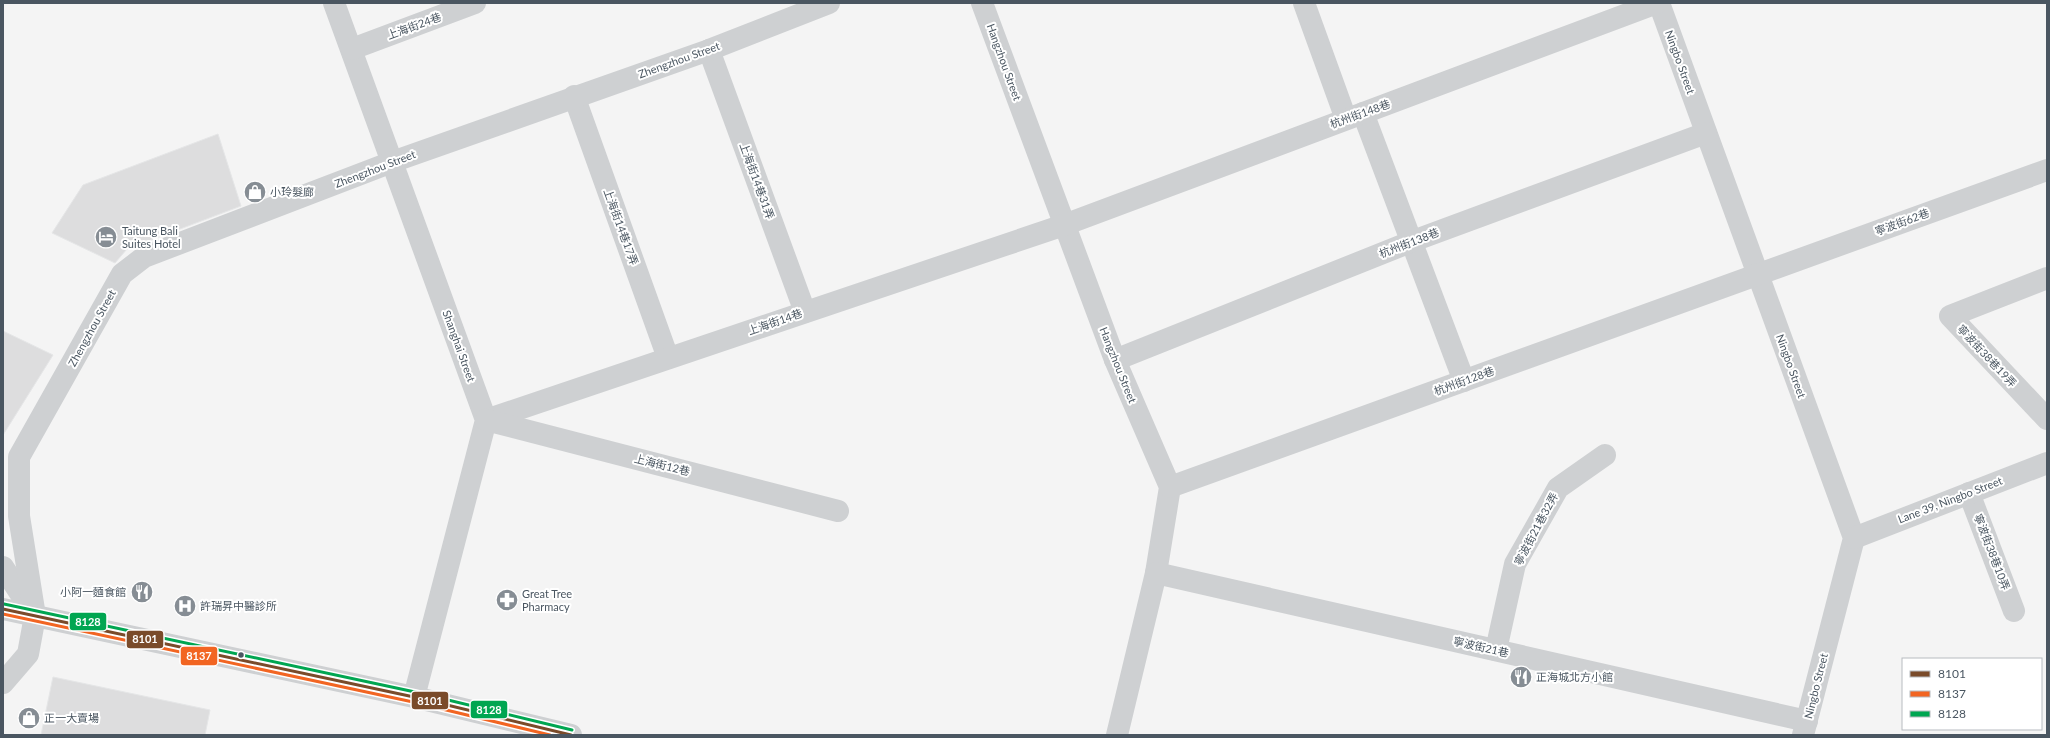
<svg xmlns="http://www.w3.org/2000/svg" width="2050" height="738" font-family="Lato,'Noto Sans TC',sans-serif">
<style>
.building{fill:#ddddde;stroke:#e5e6e7}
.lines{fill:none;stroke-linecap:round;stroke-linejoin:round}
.minor{stroke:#ced0d2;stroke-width:22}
.bus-1-casing{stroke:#fff;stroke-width:6}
.bus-2-casing{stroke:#fff;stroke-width:6}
.bus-3-casing{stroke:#fff;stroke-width:6}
.bus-1{stroke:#7a4b2a;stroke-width:3}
.bus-2{stroke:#f26522;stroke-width:3}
.bus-3{stroke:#00a651;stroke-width:3}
.bus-dot{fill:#4a5661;stroke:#fff;stroke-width:1.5}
.labels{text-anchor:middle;stroke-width:4;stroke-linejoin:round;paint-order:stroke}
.street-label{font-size:11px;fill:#4a5661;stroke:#fff}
.poi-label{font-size:11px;fill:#4a5661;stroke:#fff;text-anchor:start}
.line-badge{stroke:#fff;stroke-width:1.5}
.badge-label{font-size:11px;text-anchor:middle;font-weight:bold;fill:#fff}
</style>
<rect width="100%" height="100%" fill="#f4f4f4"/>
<g class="building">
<polygon points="218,134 241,206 127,249 115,263 52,233 83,185"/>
<polygon points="3,331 53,355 3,435"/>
<polygon points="53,677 210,710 205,735 41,735"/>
</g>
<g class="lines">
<g class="minor">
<polyline points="334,3 486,420 414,697"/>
<polyline points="982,3 1115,360 1170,487 1156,573 1117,735"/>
<polyline points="1304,3 1346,119"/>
<polyline points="1659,3 1854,538 1803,735"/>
<polyline points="352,49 475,3"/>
<polyline points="709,50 805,312"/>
<polyline points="574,96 668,358"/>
<polyline points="1363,113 1464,381"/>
<polyline points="2047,278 1950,316 2047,419"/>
<polyline points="1115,360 1413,241 1706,133"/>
<polyline points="486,420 1064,225 1657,3"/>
<polyline points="486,420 838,511"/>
<polyline points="1170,487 2047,170"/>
<polyline points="1969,493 2014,611"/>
<polyline points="1854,538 2047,463"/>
<polyline points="3,567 31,610"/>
<polyline points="1156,573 1807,721"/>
<polyline points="3,609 414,697 571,735"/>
<polyline points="1496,650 1515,564 1558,488 1605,455"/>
<polyline points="3,683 28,654 35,616 19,516 19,457 122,274 144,257 392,162 709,50 829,3"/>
</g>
<g class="bus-1-casing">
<polyline id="bus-1" points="3,609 414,697 571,735"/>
</g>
<g class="bus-2-casing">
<polyline id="bus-2" points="3,614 413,702 550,735"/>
</g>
<g class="bus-3-casing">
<polyline id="bus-3" points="4,604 415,692 572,730"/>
</g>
<use href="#bus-1" class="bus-1"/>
<use href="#bus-2" class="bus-2"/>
<use href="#bus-3" class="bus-3"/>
</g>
<defs>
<g id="shop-disc" transform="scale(1.15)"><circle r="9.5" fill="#868d94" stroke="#fff"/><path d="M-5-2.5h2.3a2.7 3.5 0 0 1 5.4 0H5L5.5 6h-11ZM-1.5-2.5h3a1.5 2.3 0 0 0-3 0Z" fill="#fff"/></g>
<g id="hotel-disc" transform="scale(1.15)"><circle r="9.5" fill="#868d94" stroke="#fff"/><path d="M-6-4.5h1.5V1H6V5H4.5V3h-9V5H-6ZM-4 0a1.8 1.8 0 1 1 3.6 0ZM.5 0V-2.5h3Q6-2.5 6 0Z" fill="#fff"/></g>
<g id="restaurant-disc" transform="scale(1.15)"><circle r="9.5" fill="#868d94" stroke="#fff"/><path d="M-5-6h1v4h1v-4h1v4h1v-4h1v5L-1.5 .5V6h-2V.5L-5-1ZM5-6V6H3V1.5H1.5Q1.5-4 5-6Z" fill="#fff"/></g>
<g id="pharmacy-disc" transform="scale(1.15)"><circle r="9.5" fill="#868d94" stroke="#fff"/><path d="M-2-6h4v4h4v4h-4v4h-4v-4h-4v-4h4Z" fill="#fff"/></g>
<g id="hospital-disc" transform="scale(1.15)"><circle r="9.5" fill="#868d94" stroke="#fff"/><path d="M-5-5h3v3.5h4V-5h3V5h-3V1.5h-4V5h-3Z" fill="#fff"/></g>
</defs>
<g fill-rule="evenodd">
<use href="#shop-disc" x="255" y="192"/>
<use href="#hotel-disc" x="106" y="237"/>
<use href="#restaurant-disc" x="142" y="592"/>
<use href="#pharmacy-disc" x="507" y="600"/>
<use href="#hospital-disc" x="185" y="606"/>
<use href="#restaurant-disc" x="1521" y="677"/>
<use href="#shop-disc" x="29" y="718"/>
</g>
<circle class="bus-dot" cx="241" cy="655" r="3.5"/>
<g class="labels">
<g class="street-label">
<text transform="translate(414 26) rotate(-20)" y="4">上海街24巷</text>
<text transform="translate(679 60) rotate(-20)" y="4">Zhengzhou Street</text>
<text transform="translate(1004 62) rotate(70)" y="4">Hangzhou Street</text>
<text transform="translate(1680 62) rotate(70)" y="4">Ningbo Street</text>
<text transform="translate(1360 114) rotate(-20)" y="4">杭州街148巷</text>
<text transform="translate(375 169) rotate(-21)" y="4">Zhengzhou Street</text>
<text transform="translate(757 181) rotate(70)" y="4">上海街14巷31弄</text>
<text transform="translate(1902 222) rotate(-20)" y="4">寧波街62巷</text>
<text transform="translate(621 227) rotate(70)" y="4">上海街14巷17弄</text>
<text transform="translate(1409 243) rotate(-21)" y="4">杭州街138巷</text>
<text transform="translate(775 322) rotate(-19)" y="4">上海街14巷</text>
<text transform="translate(92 328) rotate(-61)" y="4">Zhengzhou Street</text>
<text transform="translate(459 346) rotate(70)" y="4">Shanghai Street</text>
<text transform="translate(1987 356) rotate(47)" y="4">寧波街38巷19弄</text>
<text transform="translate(1118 365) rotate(68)" y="4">Hangzhou Street</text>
<text transform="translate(1791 366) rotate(70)" y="4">Ningbo Street</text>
<text transform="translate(1464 381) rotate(-20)" y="4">杭州街128巷</text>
<text transform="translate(662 465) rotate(14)" y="4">上海街12巷</text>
<text transform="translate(1950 500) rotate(-21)" y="4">Lane 39, Ningbo Street</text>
<text transform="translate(1536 529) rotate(-62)" y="4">寧波街21巷32弄</text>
<text transform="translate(1992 552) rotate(69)" y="4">寧波街38巷10弄</text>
<text transform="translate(1481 647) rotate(13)" y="4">寧波街21巷</text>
<text transform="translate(1816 686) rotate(-76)" y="4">Ningbo Street</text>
</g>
<g class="poi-label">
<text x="270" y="196">小玲髮廊</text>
<text x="122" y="235">Taitung Bali<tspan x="122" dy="13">Suites Hotel</tspan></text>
<text x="126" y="596" text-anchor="end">小阿一麵食館</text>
<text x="522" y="598">Great Tree<tspan x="522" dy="13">Pharmacy</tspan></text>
<text x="200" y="610">許瑞昇中醫診所</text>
<text x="1536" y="681">正海城北方小館</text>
<text x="44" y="722">正一大賣場</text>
</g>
</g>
<g class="line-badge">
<rect x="69" y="612" width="38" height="19" rx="4" fill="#00a651"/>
<rect x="126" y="630" width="38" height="19" rx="4" fill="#7a4b2a"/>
<rect x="180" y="646" width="38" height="20" rx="4" fill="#f26522"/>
<rect x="411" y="691" width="38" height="19" rx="4" fill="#7a4b2a"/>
<rect x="470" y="700" width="38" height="19" rx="4" fill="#00a651"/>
</g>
<g class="badge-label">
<text x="88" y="626">8128</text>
<text x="145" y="643">8101</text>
<text x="199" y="660">8137</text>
<text x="430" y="705">8101</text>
<text x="489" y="714">8128</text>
</g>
<rect width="2050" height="738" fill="none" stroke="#4a5661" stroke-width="8"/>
<rect x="1902" y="658" width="140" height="72" fill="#ffffff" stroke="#b7bbc0"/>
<rect x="1910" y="671" width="20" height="6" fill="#7a4b2a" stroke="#b7bbc0"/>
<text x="1938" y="678" font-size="12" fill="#4a5661">8101</text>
<rect x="1910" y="691" width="20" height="6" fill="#f26522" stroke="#b7bbc0"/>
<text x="1938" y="698" font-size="12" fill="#4a5661">8137</text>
<rect x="1910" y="711" width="20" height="6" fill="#00a651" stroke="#b7bbc0"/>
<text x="1938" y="718" font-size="12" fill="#4a5661">8128</text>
</svg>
